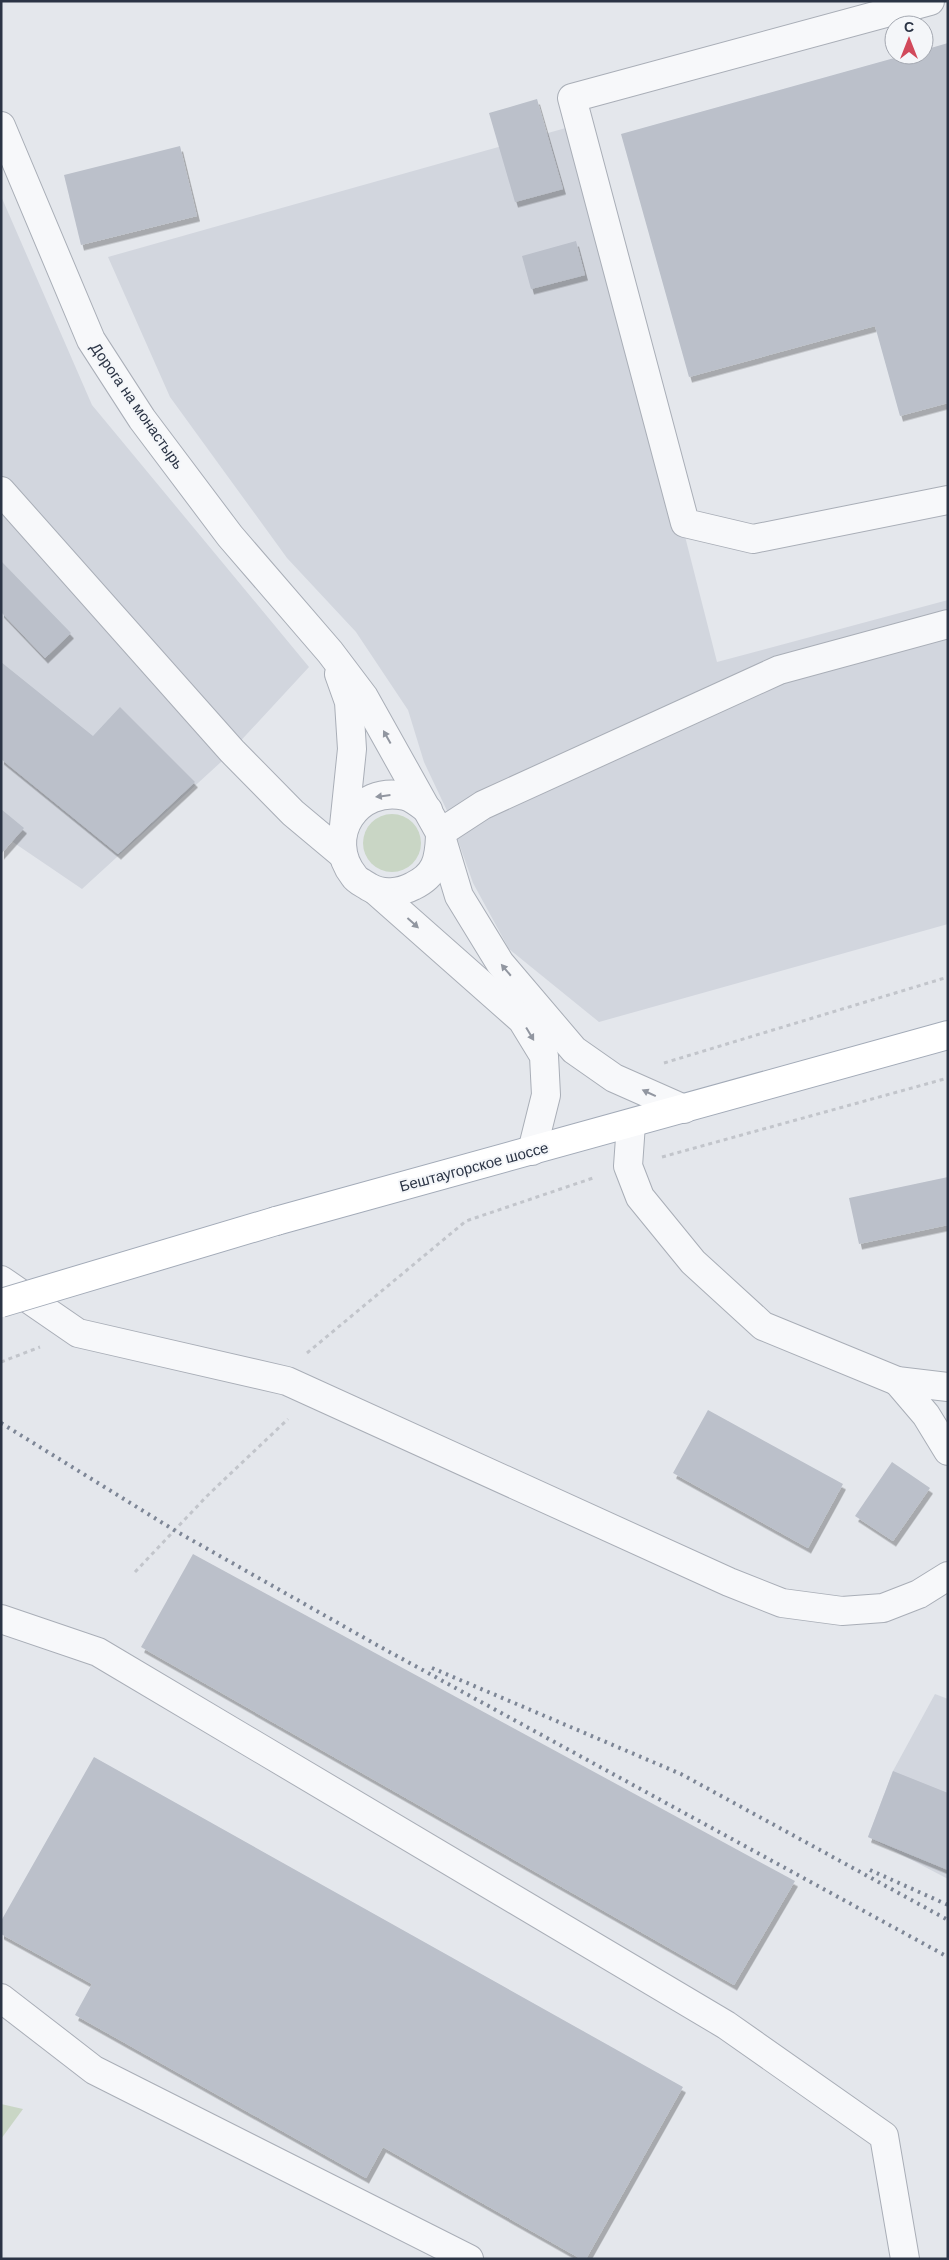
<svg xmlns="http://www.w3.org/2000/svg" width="949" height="2260" font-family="Arial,sans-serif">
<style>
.built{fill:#d2d6de}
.green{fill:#c9d6c5}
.building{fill:#bbc0ca;filter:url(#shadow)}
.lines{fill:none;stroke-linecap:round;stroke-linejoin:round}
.minor-casing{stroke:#a9aeb7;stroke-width:30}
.major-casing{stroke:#a3abb8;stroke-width:30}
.path{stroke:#c2c5cb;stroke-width:3;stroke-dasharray:4 4;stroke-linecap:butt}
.minor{stroke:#f7f8fa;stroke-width:28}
.major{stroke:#fff;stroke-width:28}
.rail{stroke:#7d8696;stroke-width:4;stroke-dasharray:2.5 5;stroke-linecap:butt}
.major-bridge-casing{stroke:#a3abb8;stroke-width:30;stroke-linecap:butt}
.major-bridge{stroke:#fff;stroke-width:28}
.oneway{fill:#9196a0}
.labels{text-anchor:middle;stroke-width:4;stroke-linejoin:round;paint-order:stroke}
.street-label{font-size:15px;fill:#2b3445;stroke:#f4f6f9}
</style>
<defs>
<filter id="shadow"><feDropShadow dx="3" dy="5.5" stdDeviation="0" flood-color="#0004"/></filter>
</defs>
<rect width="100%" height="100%" fill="#e4e7ec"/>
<g class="built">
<polygon points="580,124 717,662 948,600 948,924 599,1022 509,949 473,883 449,815 424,762 408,710 356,632 287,558 170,397 108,257"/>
<polygon points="1,196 92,405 309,667 221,762 82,889 1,834"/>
<polygon points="935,1694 948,1699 948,1879 868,1837 893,1771"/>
</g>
<g class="green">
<circle cx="392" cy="843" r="29"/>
<polygon points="1,2104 23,2109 1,2139"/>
</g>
<g class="building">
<polygon points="948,43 948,403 900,416 875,326 689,377 621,134 905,55 924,55 924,50"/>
<polygon points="537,99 563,189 515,202 489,113"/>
<polygon points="180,146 197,216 81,245 64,175"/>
<polygon points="576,241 585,275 531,289 522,256"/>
<polygon points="1,561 71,633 45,658 1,612"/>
<polygon points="1,662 93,736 120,707 195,782 118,854 1,759"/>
<polygon points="1,809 24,828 1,854"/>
<polygon points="948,1177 948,1225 859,1244 849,1198"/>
<polygon points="708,1410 843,1484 808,1548 673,1473"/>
<polygon points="892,1462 930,1488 893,1541 855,1516"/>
<polygon points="193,1554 795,1881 734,1985 141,1647"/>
<polygon points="94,1757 683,2087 586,2259 581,2259 383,2147 366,2178 75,2015 92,1984 1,1934 1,1921"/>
<polygon points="893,1771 948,1793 948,1870 868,1837"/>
</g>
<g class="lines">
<g class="minor-casing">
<g id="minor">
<polyline points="930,1 572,98 685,523 753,539 948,500"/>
<polyline points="1,126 91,340 142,419 230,536 330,652 364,697 440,833 459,896 500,963 574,1050 614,1078 684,1109"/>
<polyline points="1,491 232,751 293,813 342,854"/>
<polyline points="339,674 349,702 352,749 344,826"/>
<path d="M428 810C421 805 413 798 405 796 357 785 323 837 354 876 357 881 365 884 369 887 382 895 400 893 413 886 436 875 439 860 440 836"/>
<polyline points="440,833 483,805 779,670 948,624"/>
<polyline points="376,891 522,1020 544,1056 546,1095 532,1151"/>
<polyline points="631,1124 628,1166 640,1197 693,1262 763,1326 897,1381 948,1387"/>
<polyline points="1,1280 78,1333 287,1381 729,1582 782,1603 842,1611 883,1608 919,1594 948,1576"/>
<polyline points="897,1381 926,1415 948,1451"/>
<polyline points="1,1619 98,1652 726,2025 884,2136 905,2259"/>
<polyline points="1,1998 94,2070 469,2259"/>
</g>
</g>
<g class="major-casing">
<polyline id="major" points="276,1221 948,1035"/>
</g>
<g class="path">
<polyline points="664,1063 948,977"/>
<polyline points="662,1157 948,1078"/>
<polyline points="307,1353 466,1221 596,1177"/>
<polyline points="1,1362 40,1347"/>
<polyline points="135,1572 207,1496 288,1419"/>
</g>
<use href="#minor" class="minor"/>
<use href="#major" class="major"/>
<g class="rail">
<polyline points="1,1423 174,1530 375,1644 948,1957"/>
<polyline points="432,1668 681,1774 948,1920"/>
<polyline points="870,1870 948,1905"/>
</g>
<g class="major-bridge-casing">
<polyline id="major-bridge" points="1,1303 276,1221"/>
</g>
<use href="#major-bridge" class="major-bridge"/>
</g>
<defs><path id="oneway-solid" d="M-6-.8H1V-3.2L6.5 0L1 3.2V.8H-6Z" transform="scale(1.25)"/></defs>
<g class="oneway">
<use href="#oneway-solid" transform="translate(387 737) rotate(-119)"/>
<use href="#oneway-solid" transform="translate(383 796) rotate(173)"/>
<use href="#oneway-solid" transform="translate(413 923) rotate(42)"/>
<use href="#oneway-solid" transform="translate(506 970) rotate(-130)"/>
<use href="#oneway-solid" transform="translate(530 1034) rotate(59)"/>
<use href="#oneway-solid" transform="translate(649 1093) rotate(-155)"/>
</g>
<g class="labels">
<g class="street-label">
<text transform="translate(137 406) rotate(55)" y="5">Дорога на монастырь</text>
<text transform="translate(474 1167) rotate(-15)" y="5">Бештаугорское шоссе</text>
</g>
</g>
<rect width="949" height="2260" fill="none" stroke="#2b3445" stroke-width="5"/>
<g transform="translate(909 40)"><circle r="24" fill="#f4f6f9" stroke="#a4a8b1"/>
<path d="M0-4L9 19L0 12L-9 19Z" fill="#d1495b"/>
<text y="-8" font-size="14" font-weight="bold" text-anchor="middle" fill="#2b3445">С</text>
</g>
</svg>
